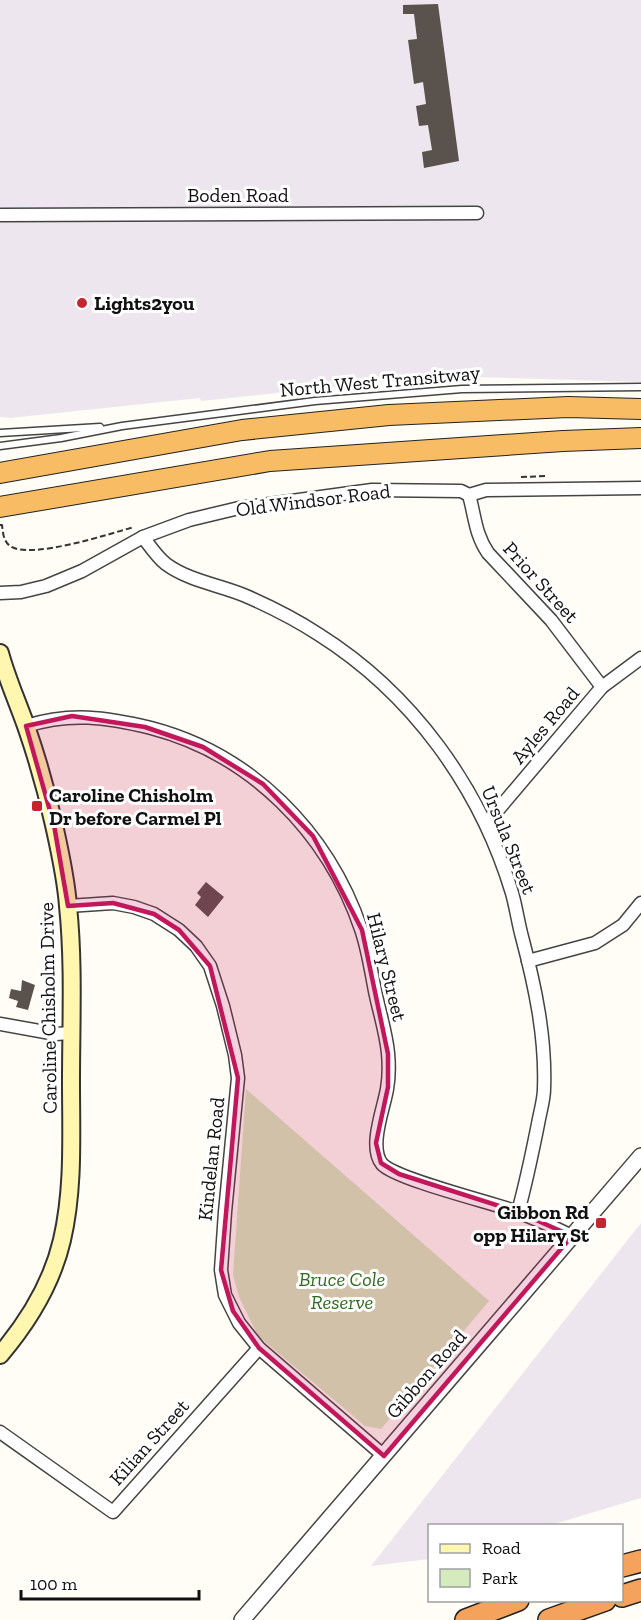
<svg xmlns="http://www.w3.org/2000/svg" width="641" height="1620" font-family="'Zilla Slab',serif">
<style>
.industrial{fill:#eee6ef}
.green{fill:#d5ebbd}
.building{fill:#5a524d}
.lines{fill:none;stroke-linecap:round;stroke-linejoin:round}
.service-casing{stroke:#444;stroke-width:9}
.minor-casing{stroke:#444;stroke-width:15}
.tertiary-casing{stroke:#444;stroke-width:18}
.secondary-casing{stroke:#333;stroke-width:20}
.trunk-casing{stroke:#222;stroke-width:22}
.motorway-casing{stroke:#222;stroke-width:24}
.path{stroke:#333;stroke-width:2;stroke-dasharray:6 3;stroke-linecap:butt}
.service{stroke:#fff;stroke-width:6}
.minor{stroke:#fff;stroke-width:12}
.tertiary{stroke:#fff;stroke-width:15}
.secondary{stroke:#fff6b0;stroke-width:16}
.trunk{stroke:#f7bc64;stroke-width:20}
.motorway{stroke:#f5a25d;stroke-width:21}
.marked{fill:#c2185b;fill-opacity:0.2;stroke:#c2185b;stroke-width:4.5;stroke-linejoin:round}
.poi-dot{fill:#c4262e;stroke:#fff;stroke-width:2}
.labels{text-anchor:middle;stroke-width:6;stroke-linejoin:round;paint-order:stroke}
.street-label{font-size:20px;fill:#111;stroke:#fff}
.poi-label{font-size:20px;font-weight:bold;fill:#111;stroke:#fff;text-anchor:start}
.park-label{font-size:20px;font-style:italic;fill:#2f6b1f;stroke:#fff}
</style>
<rect width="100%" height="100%" fill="#fffdf5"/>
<g class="industrial">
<polygon points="0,0 641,0 641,382 442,376 201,401 200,398 10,418 0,417"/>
<polygon points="641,1223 641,1498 551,1525 430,1526 429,1559 371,1566"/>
</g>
<polygon class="green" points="246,1089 489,1301 381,1429 365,1426 258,1336 239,1297 233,1275"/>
<g class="building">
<polygon points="438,4 459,161 424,168 422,152 432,150 428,125 419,126 416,106 426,104 423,82 414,84 408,40 417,39 414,14 403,14 403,5"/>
<polygon points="206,882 224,897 208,917 195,905 201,897 197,893"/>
<polygon points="22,980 35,985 28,1010 16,1007 18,1001 9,998 11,989 21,991"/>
</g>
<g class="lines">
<g class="service-casing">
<g id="service">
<polyline points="0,433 100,427"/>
<polyline points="0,446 61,438 122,426 315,401 462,389 641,387"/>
</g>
</g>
<g class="minor-casing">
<g id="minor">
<polyline points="0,215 477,213"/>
<path d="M469 495C475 516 475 534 488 553L551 620 602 687"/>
<path d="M143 537C150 546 157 557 166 564 189 581 220 585 246 596 271 607 295 619 318 634 412 693 480 787 512 893 516 907 518 922 522 937 535 986 546 1037 544 1089 544 1100 540 1112 538 1124 532 1154 526 1183 518 1212"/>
<polyline points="0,593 21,592 46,586 82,571 143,537 189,520 239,508 372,490 461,491 469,495 486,490 641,488"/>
<path d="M26 726C70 712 106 717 151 728 251 754 328 832 361 929 368 949 371 971 375 991 379 1011 386 1032 388 1053 389 1064 389 1078 387 1089 384 1108 368 1147 382 1164 395 1179 493 1203 518 1212 536 1219 554 1227 572 1236"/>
<polyline points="486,824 602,687 641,658"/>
<polyline points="68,906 113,903 134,907 154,914 179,930 196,946 210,966 223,1006 235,1055 238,1078 225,1212 221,1270 225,1295 239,1323 259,1348 384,1456"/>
<polyline points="528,961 595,943 623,925 641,903"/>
<polyline points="0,1024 56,1034 71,1033"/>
<polyline points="0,1432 113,1512 259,1348"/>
</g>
</g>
<g class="tertiary-casing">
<polyline id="tertiary" points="242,1620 641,1156"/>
</g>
<g class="secondary-casing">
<path id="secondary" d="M0 653C7 679 18 703 27 729 38 761 47 793 54 825 60 852 66 878 68 906 74 964 71 1023 71 1082 71 1135 74 1188 62 1240 52 1283 28 1322 0 1355"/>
</g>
<g class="trunk-casing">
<g id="trunk">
<polyline points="0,473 242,430 389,415 568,407 641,409"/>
<polyline points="0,507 270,461 563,441 641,438"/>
</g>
</g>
<g class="motorway-casing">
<g id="motorway">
<polyline points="622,1566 641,1561"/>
<polyline points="622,1596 641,1590"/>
<polyline points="466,1620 518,1600"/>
<polyline points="549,1620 605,1600"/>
</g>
</g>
<g class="path">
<polyline points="521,477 548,476"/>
<path d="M0 525H2C3 532 3 541 10 546 30 560 109 534 134 527"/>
</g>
<use href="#service" class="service"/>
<use href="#minor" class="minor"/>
<use href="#tertiary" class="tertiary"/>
<use href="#secondary" class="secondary"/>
<use href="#trunk" class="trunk"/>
<use href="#motorway" class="motorway"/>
</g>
<path class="marked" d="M72 716 145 727 203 747 263 784 313 836 362 930 388 1054V1087L376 1143 381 1163 399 1174 518 1212 572 1236 384 1456 259 1348 233 1311 221 1270 238 1078 210 966 179 930 154 914 113 903 68 906 54 825 26 726Z"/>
<g class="poi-dot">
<circle cx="82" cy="303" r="6"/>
<rect x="31" y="800" width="12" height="12" rx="3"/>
<rect x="595" y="1217" width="12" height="12" rx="3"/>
</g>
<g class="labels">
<g class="street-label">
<text x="238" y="202">Boden Road</text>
<text transform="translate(380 381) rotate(-5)" y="7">North West Transitway</text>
<text transform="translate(313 500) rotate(-7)" y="7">Old Windsor Road</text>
<text transform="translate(541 582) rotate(48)" y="7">Prior Street</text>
<text transform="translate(545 725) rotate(-50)" y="7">Ayles Road</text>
<text transform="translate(509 840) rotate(68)" y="7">Ursula Street</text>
<text transform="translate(387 967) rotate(76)" y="7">Hilary Street</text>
<text transform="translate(48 1008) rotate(-91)" y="7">Caroline Chisholm Drive</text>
<text transform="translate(211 1159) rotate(-84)" y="7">Kindelan Road</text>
<text transform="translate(426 1374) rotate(-49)" y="7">Gibbon Road</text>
<text transform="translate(149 1442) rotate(-48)" y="7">Kilian Street</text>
</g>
<g class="poi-label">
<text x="94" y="310">Lights2you</text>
<text x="49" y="802">Caroline Chisholm<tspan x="49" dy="23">Dr before Carmel Pl</tspan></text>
<text x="589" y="1219" text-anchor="end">Gibbon Rd<tspan x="589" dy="23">opp Hilary St</tspan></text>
</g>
<g class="park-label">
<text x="342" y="1286">Bruce Cole<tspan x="342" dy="23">Reserve</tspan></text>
</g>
</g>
<rect x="428" y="1524" width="195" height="78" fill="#ffffff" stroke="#a0a0a0" stroke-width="1.5"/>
<rect x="440" y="1544" width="30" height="9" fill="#fff6b0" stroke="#a0a0a0" stroke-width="1.5"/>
<text x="482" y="1554" font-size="18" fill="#111111">Road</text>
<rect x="440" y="1569" width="30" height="18" fill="#d5ebbd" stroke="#a0a0a0" stroke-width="1.5"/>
<text x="482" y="1584" font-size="18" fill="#111111">Park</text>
<path d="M21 1590v9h178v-9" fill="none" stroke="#111111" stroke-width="3"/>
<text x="30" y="1590" font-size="18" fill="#111111" stroke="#ffffff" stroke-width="4.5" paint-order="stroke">100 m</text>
</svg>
